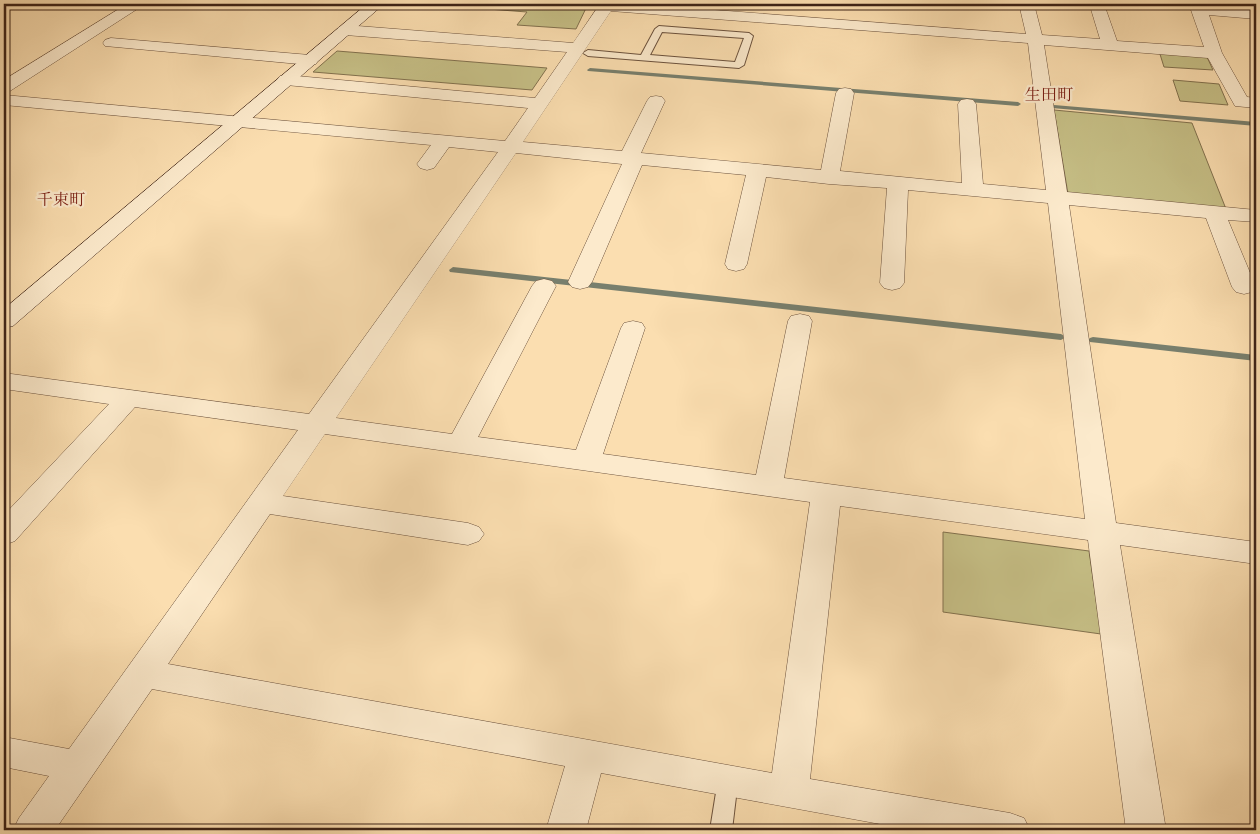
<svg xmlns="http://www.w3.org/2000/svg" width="1260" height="834" font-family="'Gentium Book Plus','Noto Serif JP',serif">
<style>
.green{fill:#c6bf86;stroke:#82714e}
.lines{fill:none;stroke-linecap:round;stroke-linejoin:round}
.stream{fill:#787f6d;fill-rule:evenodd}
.lane-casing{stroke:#6c523d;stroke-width:2}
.street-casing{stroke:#6c523d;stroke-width:1}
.secondary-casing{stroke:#3d2317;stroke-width:1}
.lane{fill:#fceacc;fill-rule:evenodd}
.street{fill:#fceacc;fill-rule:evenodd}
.secondary{fill:#fceacc;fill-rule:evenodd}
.labels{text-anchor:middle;stroke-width:4.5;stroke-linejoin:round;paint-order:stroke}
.far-quarter-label{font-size:16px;fill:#7a1f14;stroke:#fceacc}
</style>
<rect width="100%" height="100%" fill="#fbdeb0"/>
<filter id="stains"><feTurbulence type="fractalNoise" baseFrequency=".004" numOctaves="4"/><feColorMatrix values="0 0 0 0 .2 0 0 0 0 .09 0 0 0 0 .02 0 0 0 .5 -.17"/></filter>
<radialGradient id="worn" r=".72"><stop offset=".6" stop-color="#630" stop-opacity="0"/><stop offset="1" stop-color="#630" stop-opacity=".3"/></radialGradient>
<g class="green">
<polygon points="465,4 521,6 523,4 588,4 576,29 517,25 527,12 462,7"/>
<polygon points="337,51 547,68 532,90 313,72"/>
<polygon points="1159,51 1207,57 1213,70 1164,67"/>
<polygon points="1173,80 1219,84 1228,105 1180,101"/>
<polygon points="1054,110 1192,123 1226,209 1068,194"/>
<polygon points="943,532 1089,551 1101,634 943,612"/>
</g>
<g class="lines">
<g class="stream">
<polygon points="590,68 1018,102 1021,104 1018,106 588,71 587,70"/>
<polygon points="1054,105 1256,122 1256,126 1052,108 1051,107"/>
<polygon points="453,267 1061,334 1066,337 1061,340 450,272 449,270"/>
<polygon points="1093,337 1256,355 1256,361 1090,342 1088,340 1090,338"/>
</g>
<g class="lane-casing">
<g id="lane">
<path d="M659 26 749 33 753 36 744 65 739 68 588 56 583 53 588 50 641 55 655 29ZM662 32 744 38 735 62 650 55Z"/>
<polygon points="728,771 735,774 738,780 732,830 710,830 718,780 721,774"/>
</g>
</g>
<g class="street-casing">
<g id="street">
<polygon points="127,4 145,4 10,91 4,92 4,80"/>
<path d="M600 4H636L1026 34 1019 4H1034L1042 35 1100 39 1090 6 1092 4H1104L1117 41 1204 47 1191 10 1194 7 1199 5 1256 9V19L1209 15 1222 53 1247 97 1256 98V108L1235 106 1208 58 1044 45 1067 192 1256 210V222L1228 220 1256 287 1252 292 1244 294 1236 292 1232 287 1206 218 1069 205 1116 523 1256 542V564L1120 545 1166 830H1126L1088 540 840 506 810 779 1010 813 1024 818 1030 830H913L601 773 586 830H546L565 766 152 689 55 830H13L19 818 49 776 4 767V737L69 749 298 430 135 407 15 541 4 545V515L109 404 4 389V373L309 414 498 152 449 147 434 168 427 170 420 168 417 164 431 145 4 105V95L505 141 528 108 286 85 280 84 277 80 280 76 286 75 535 98 567 52 345 35 339 33 337 30 339 27 345 25 573 43ZM611 11 1028 43 1046 190 983 184 976 104 973 100 967 99 961 100 958 104 962 183 840 171 854 93 851 89 845 88 839 89 836 93 821 170 641 153 665 101 662 97 656 96 650 97 647 101 622 151 523 142ZM516 153 622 164 568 282 572 287 580 289 588 287 592 282 642 165 746 175 725 264 728 269 736 271 744 269 747 264 766 177 829 184 887 188 880 283 884 288 892 290 900 288 904 283 908 190 1048 203 1085 519 784 478 812 321 809 316 800 314 791 316 788 321 756 475 603 454 645 328 642 323 633 321 624 323 621 328 576 450 478 437 556 286 552 281 544 279 536 281 532 286 452 434 336 418ZM325 434 810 502 772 773 168 664 270 514 468 545 479 541 484 534 479 527 468 523 283 496Z"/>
<polygon points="111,38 310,55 316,56 318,60 316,64 310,65 105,46 103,43 105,40"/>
</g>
</g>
<g class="secondary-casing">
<polygon id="secondary" points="367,4 384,4 13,326 4,328 4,309"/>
</g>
<use href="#lane" class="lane"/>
<use href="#street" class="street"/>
<use href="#secondary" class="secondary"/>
</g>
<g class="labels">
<g class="far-quarter-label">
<text x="1049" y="100">生田町</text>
<text x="61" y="205">千束町</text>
</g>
</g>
<rect width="1260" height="834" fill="none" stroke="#fbdeb0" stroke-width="20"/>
<rect x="5" y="5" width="1250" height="824" fill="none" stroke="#3d2317" stroke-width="2.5"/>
<rect x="10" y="10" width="1240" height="814" fill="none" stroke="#3d2317"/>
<rect width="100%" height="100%" filter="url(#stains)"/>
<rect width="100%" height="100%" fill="url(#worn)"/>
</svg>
